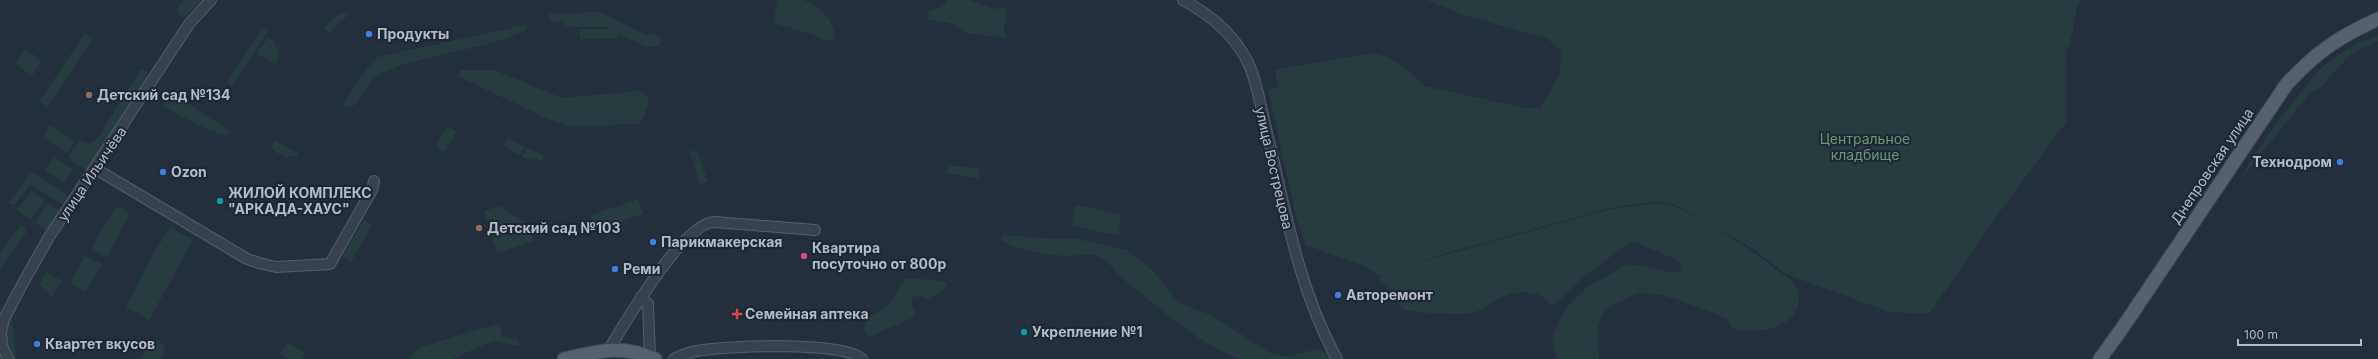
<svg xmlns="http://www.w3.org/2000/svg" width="2378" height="359" font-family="Inter,sans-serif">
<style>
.green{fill:#263c3f}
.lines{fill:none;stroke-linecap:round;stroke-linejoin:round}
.minor-casing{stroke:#565f6c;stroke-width:12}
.major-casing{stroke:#414a57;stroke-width:15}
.minor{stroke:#38414e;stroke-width:10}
.major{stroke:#56606e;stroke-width:13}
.shop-dot{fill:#3f7fe0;stroke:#1d2633;stroke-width:1.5}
.education-dot{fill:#8d6e63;stroke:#1d2633;stroke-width:1.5}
.culture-dot{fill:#0f9aa8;stroke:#1d2633;stroke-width:1.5}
.hotel-dot{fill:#d1479c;stroke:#1d2633;stroke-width:1.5}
.health-dot{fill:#e0444e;stroke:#1d2633;stroke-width:1.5}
.labels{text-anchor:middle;stroke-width:4;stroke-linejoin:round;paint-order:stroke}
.poi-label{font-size:14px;font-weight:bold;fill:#b4bcc9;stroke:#1d2633;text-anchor:start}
.park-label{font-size:14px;fill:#6b9a76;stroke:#1d2633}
.street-label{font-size:14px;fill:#b4bcc9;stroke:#1d2633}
</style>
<rect width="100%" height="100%" fill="#242f3e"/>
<g class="green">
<polygon points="184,0 202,0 184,18 178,13 177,9"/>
<path d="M777 0C785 0 794 0 802 0 817 3 837 22 834 38L827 41 805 32 776 24 774 21Z"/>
<polygon points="947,0 970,0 994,9 1004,7 1007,13 1004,29 1007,38 966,33 950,23 927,19 928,12 942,7"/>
<polygon points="1427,0 2083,0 2077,5 2072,35 2066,53 2067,121 2001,210 1929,314 1889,312 1784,273 1755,250 1719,229 1677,206 1658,201 1610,208 1433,257 1401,269 1379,275 1363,266 1306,245 1297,220 1268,89 1278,88 1275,70 1372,53 1390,58 1404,67 1424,86 1525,108 1540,108 1560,74 1561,51 1548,39 1464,15"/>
<polygon points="346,11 349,15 339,22 330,33 323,28 334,17"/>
<polygon points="600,12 646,35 652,34 662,38 659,46 646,46 617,34 617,38 580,39 580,29 608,29 608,27 565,27 563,21 551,22 549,14"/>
<path d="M525 25 528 26C526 37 470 48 458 51 433 57 396 63 375 78 364 86 362 101 350 108L343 106 360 77 377 57Z"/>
<polygon points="262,28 268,32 231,87 227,81"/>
<polygon points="85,33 93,39 48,107 39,102"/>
<path d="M2378 35V41L2351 54 2320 88 2310 93 2243 176C2249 157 2309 79 2325 65 2342 51 2358 43 2378 35Z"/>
<polygon points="268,37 275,42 278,57 275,64 257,54"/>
<polygon points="25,49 42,60 32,76 16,64"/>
<polygon points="141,69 147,72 147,79 88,169 85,170 71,160 69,156 80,140 89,143 98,138"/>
<polygon points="461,70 494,70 562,98 638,91 645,93 649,102 642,121 637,124 568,126 550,120 460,77 458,75"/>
<polygon points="170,92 230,131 227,135 208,130 162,106"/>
<polygon points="50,125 75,141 67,153 42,137"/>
<polygon points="450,127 456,132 445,151 441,151 436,146 446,128"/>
<polygon points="508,138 525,147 520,155 503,146"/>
<path d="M275 140 298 153V155C289 159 278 155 271 148Z"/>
<polygon points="527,147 544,156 542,161 534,158 530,160 522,157"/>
<polygon points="697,150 708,182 700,184 690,152"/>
<polygon points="54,157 73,169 65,183 45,170"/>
<polygon points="948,165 980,169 979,178 947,173"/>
<polygon points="31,172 64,192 68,197 64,205 30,185 14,205 8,203"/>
<polygon points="31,191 45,200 30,220 17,210"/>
<polygon points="638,199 643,214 596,230 591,215"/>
<polygon points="48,203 61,211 46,231 35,222"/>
<path d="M1658 203C1665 204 1672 205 1678 208 1715 225 1750 249 1781 273 1785 276 1793 280 1795 285 1813 323 1759 338 1732 328L1728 319C1707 311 1661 290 1640 293 1635 293 1630 297 1625 299 1595 311 1595 330 1599 359H1557L1552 340 1559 320 1571 302 1587 287 1628 264 1676 273 1682 268 1679 261 1638 243 1630 242 1581 279 1554 305H1551C1538 287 1514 290 1496 300 1488 304 1481 311 1472 313 1463 315 1410 313 1403 309 1396 305 1396 296 1392 291 1389 286 1382 283 1379 279L1380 275 1434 258 1611 209Z"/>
<polygon points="1077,205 1121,214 1119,234 1116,235 1073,226 1072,225 1075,206"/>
<polygon points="500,206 529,226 534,241 497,253 484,211"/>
<polygon points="121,207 128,213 129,216 108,255 104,256 94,250 92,246 115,208"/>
<polygon points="364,220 372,225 351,262 342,257"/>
<polygon points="20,226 25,227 26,233 0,270 0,252"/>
<polygon points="170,227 193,240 149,320 126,307 151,258"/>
<path d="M1003 235 1058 239 1073 238 1127 250 1153 271 1179 303 1211 315 1272 354 1289 356 1318 349 1328 353 1332 359H1240C1196 343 1159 307 1122 278 1115 272 1109 261 1100 257 1090 252 1078 256 1067 256 1053 256 1009 249 1000 239Z"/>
<polygon points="85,256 102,264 86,292 73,285 71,281"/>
<polygon points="46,272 62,281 52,297 39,284"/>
<path d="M908 278 943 281 947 284 944 290 927 299 919 296 913 297 911 303 915 313 912 318 871 336 866 335 864 328C868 310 879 315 888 306 897 299 897 283 908 278Z"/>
<path d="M11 315 12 318 16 359H11C5 343 2 330 11 315Z"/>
<polygon points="497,324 501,327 501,336 519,340 519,345 515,346 494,340 453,359 408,359 420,347"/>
<polygon points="153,339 160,341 165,349 161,359 141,359"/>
<polygon points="287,342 306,353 302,359 290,359 280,353"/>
</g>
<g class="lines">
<g class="minor-casing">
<g id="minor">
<path d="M1183 0C1211 15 1237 37 1250 67 1259 89 1262 115 1268 137 1286 213 1299 290 1337 359"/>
<polyline points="96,169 247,259 259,263 276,267 330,264 372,190 374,181"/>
<polyline points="641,297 648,304 650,357"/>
<path d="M609 349C625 323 684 221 715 222L815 230"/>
<polyline points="8,359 2,346 1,332 4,319 24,281 49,237 189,24 211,0"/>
<path d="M674 359C683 354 693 351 703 350 732 346 842 341 862 359"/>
</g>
</g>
<g class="major-casing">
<g id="major">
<path d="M564 359C599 351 621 344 655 359"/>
<path d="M2100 359 2123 327 2286 85C2315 53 2338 37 2378 19"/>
</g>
</g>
<use href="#minor" class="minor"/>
<use href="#major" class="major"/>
</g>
<g class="shop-dot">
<circle cx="369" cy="34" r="4"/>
<circle cx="2340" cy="162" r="4"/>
<circle cx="163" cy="172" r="4"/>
<circle cx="653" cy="242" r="4"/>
<circle cx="615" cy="269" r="4"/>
<circle cx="1338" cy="295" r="4"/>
<circle cx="37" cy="344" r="4"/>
</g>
<g class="education-dot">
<circle cx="89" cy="95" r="4"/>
<circle cx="479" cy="228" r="4"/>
</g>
<g class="culture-dot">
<circle cx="220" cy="201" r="4"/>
<circle cx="1024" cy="332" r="4"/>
</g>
<circle class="hotel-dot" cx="804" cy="256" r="4"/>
<path class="health-dot" d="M735 308h4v4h4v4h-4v4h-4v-4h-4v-4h4z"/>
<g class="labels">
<g class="poi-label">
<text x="377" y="39">Продукты</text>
<text x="97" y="100">Детский сад №134</text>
<text x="2332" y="167" text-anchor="end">Технодром</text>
<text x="171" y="177">Ozon</text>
<text x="228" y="198">ЖИЛОЙ КОМПЛЕКС<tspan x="228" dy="16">"АРКАДА-ХАУС"</tspan></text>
<text x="487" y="233">Детский сад №103</text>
<text x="661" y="247">Парикмакерская</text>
<text x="812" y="253">Квартира<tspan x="812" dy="16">посуточно от 800р</tspan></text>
<text x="623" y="274">Реми</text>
<text x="1346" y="300">Авторемонт</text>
<text x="745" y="319">Семейная аптека</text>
<text x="1032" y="337">Укрепление №1</text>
<text x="45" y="349">Квартет вкусов</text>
</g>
<g class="park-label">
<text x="1865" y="144">Центральное<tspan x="1865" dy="16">кладбище</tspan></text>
</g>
<g class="street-label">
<text transform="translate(2212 166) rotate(-56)" y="5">Днепровская улица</text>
<text transform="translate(1274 168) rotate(77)" y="5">улица Вострецова</text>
<text transform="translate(92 174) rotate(-56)" y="5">улица Ильичёва</text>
</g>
</g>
<path d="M2238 339v6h123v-6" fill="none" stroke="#b4bcc9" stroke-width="2"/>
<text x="2244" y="339" font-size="12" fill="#b4bcc9" stroke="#1d2633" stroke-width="3" paint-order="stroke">100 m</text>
</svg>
